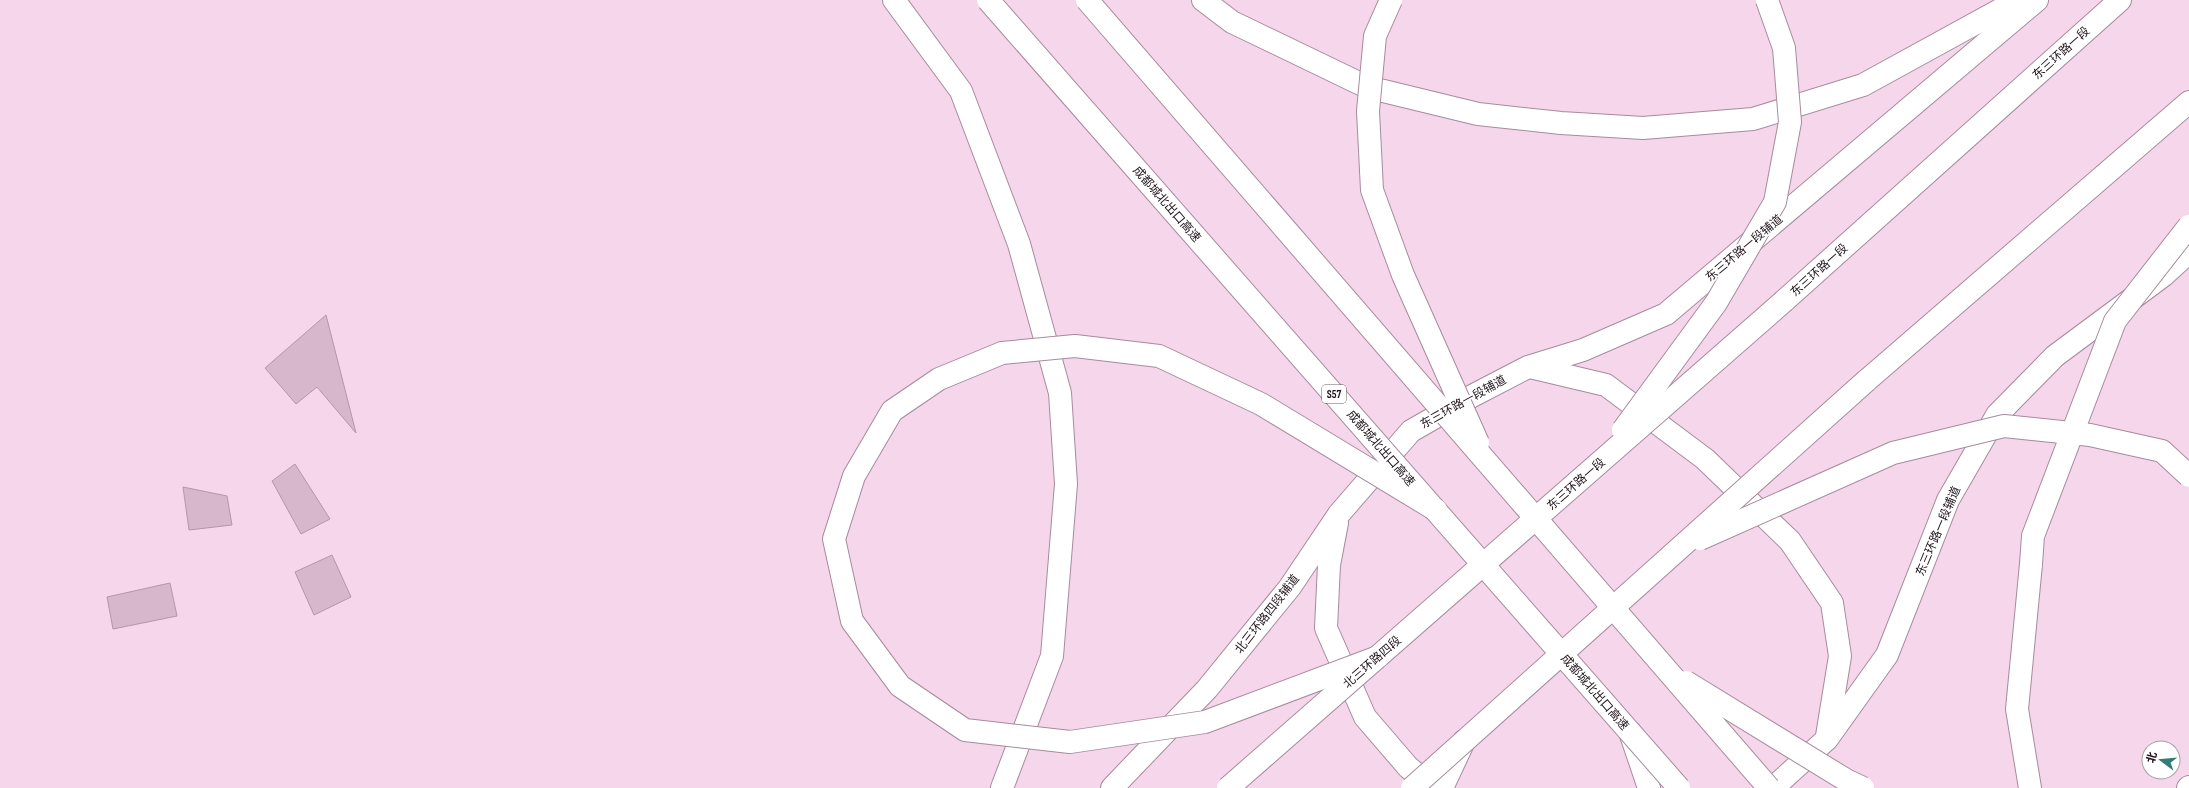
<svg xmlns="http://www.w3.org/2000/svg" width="2189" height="788" font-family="'Sofia Sans Condensed','Noto Sans SC',sans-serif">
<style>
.building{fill:#d6b7cb;stroke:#b497aa}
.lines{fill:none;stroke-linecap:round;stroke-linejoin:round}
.secondary-casing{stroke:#a78b9d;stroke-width:24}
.highway-casing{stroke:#a78b9d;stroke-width:24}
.secondary{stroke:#fff;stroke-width:22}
.highway{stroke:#fff;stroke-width:22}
.highway-bridge-casing{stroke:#a78b9d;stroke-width:24;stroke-linecap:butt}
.highway-bridge{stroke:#fff;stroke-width:22}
.labels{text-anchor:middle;stroke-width:3.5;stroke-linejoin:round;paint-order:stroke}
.shield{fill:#fff;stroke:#635b60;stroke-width:1}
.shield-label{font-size:11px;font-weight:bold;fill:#20151c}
.street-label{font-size:12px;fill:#20151c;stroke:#fff}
</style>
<rect width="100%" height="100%" fill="#f5d6eb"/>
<g class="building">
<polygon points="326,315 356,433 317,387 296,404 265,368"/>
<polygon points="295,464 330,519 301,534 272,481"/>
<polygon points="183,487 227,496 232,525 189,530"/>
<polygon points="332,555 351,597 314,615 295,572"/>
<polygon points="170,583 177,616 113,629 107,597"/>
</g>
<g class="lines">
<g class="secondary-casing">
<g id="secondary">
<polyline points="1530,367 1606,385 1705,459 1790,541 1832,603 1840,656 1827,736"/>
<polyline points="1337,523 1329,565 1326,628 1365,717 1408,767 1433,788"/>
<polyline points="1112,788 1207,689 1290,587 1339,514 1411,431 1474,395 1528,367 1583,350 1666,314 2037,0"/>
<polyline points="1773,788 1827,739 1887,655 1948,500 1997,415 2055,356 2164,275 2189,252"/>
</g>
</g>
<g class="highway-casing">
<g id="highway">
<polyline points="894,0 961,91 1019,244 1060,393 1066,484 1052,656 1002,788"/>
<polyline points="1203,0 1232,22 1367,87 1478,114 1561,123 1643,128 1753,119 1863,85 2018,0"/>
<polyline points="1784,301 2120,0"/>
<polyline points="1866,381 2189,102"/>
<polyline points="1630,732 1649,788"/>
<polyline points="1442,788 1464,741"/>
<polyline points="2030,788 2017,709 2031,564"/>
<polyline points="2188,788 2189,787"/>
</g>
</g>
<use href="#secondary" class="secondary"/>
<use href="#highway" class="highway"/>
<g class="highway-bridge-casing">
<g id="highway-bridge">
<polyline points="988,0 1679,788"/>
<polyline points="1087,0 1769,788"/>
<polyline points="1391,0 1375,36 1368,111 1372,190 1403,275 1478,443"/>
<polyline points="1623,430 1716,303 1775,202 1790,122 1784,48 1767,0"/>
<polyline points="1700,539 1893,453 2004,426 2090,435 2162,451 2189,476"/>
<polyline points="2031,564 2033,536 2115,321 2189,226"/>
<polyline points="1378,657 1205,722 1070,742 965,730 900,686 852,621 834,539 854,476 892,411 939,379 1002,353 1075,346 1159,356 1261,404 1436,510"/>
<polyline points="1686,682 1846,780 1863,788"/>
<polyline points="1228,788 1784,301"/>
<polyline points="1412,788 1866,381"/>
</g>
</g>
<use href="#highway-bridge" class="highway-bridge"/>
</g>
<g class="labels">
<rect class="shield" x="1322" y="385" width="24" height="18" rx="3"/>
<g class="shield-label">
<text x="1334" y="398">S57</text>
</g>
<g class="street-label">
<text transform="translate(2061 53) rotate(-42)" y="4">东三环路一段</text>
<text transform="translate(1167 204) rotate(49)" y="4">成都城北出口高速</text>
<text transform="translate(1744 248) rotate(-40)" y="4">东三环路一段辅道</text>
<text transform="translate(1819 270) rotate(-42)" y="4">东三环路一段</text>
<text transform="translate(1463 402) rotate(-29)" y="4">东三环路一段辅道</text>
<text transform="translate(1381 448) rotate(49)" y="4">成都城北出口高速</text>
<text transform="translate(1576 484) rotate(-41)" y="4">东三环路一段</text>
<text transform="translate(1938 531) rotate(-67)" y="4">东三环路一段辅道</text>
<text transform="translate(1267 614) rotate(-52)" y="4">北三环路四段辅道</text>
<text transform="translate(1372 662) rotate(-41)" y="4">北三环路四段</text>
<text transform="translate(1595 692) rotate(49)" y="4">成都城北出口高速</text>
</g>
</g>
<g transform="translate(2161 760) rotate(286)"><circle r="19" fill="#ffffff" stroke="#a6a1a4"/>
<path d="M0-3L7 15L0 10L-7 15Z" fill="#347c78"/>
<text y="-6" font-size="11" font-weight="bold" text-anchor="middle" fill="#20151c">北</text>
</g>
</svg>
